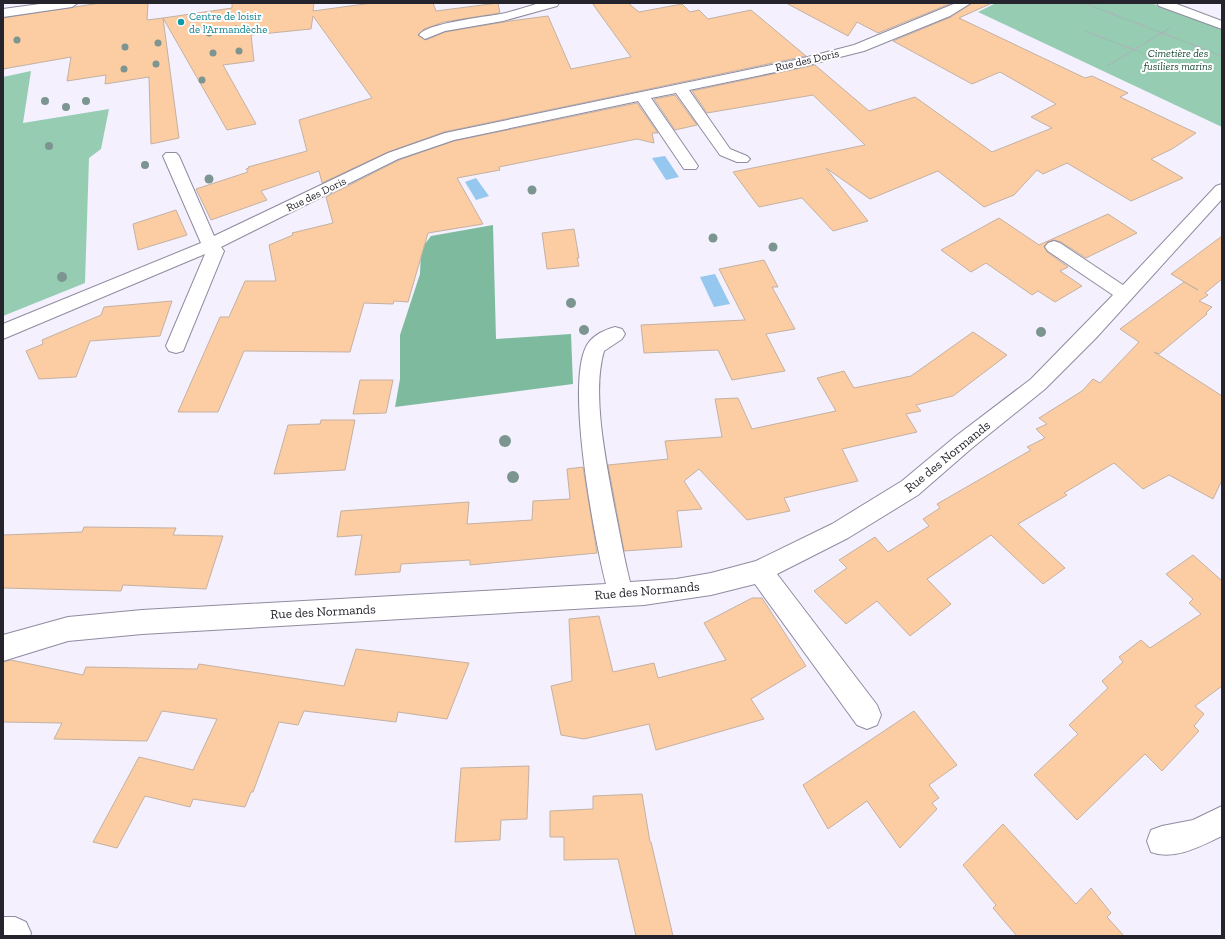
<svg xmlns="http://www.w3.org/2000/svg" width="1225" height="939" font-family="'Zilla Slab',serif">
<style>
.green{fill:#96cdb2}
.forest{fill:#7ebb9e}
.water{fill:#96c8ef}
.building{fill:#fccca3;stroke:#c4b1a2}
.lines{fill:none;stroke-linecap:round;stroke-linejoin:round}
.minor-casing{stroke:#908b9f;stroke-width:2}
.path{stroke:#aeabb7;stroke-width:1.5;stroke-dasharray:1 1;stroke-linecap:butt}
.minor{fill:#fff;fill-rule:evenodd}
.tree{fill:#7c9590}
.culture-dot{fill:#0f9aa8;stroke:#fff;stroke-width:1.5}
.labels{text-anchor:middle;stroke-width:4;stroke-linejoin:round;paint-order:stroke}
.far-culture-label{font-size:11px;fill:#0d838f;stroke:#fff;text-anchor:start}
.far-park-label{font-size:11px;font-style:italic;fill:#194b36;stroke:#fff}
.far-street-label{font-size:11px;fill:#25232b;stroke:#fff}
.street-label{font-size:13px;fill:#25232b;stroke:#fff}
</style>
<rect width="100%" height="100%" fill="#f4f0fe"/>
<g class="green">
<polygon points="996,3 1151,3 1222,29 1222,127 978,12"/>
<polygon points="31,71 23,123 109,109 101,149 89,158 85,283 3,316 3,77"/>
</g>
<polygon class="forest" points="493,225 496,339 571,334 573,384 395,407 400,379 400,335 420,274 421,249 431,236"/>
<g class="water">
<polygon points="665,156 679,177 666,180 652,158"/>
<polygon points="476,178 489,196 476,200 465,182"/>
<polygon points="715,274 730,304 714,307 700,277"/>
</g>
<g class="building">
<polygon points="100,3 148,3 147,20 163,18 179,138 151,144 149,77 105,84 106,75 67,81 71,57 3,69 3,18"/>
<polygon points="232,3 314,3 313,11 372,3 433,3 436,11 498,3 500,13 444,22 424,29 418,35 426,40 445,32 510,21 548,16 571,69 631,57 592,3 628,3 639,12 682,4 690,12 699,10 708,19 751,10 806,56 444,132 388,152 322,183 319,171 261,191 267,200 211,220 196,189 248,172 246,169 249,168 248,167 307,151 299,120 372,98 313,16 311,29 251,35 254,61 223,65 256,124 227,130 163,18 232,8"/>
<polygon points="786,3 952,3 878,33 857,22 848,36"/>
<polygon points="972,3 992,3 959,18 1085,78 1092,76 1128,93 1120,97 1196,133 1172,149 1151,159 1183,178 1131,201 1067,163 1043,174 1037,170 1014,195 984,207 938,171 870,199 826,168 868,221 833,231 802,198 759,207 733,172 865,145 813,95 707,113 692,91 815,65 869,111 915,97 992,152 1052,128 1031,117 1056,104 1000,72 972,84 893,41 951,17"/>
<polygon points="675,95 697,125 675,130 654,99"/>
<polygon points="637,103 658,133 652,133 654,143 637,139 499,167 500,170 457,178 483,224 428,233 408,302 394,301 393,304 364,303 350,352 244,351 218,412 178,412 220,317 229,317 245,281 276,281 269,245 293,235 292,233 333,223 326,197 399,160 454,141"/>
<polygon points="176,210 187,235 138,250 133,224"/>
<polygon points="1108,214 1137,233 1086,258 1061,242 1054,240 1048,242 1044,246 1047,252 1068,267 1060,271 1082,286 1055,302 1038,291 1032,295 986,263 971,272 941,250 999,218 1039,245"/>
<polygon points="574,229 579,258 577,258 579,266 547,269 542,233"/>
<polygon points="1222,236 1222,279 1205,293 1208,295 1199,301 1212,307 1206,313 1207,314 1159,354 1154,352 1222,396 1222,480 1213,499 1169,475 1143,489 1114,463 1064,493 1067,495 1018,524 1065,568 1043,584 991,535 927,579 951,604 910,636 877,601 846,624 814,591 847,568 839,560 875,537 888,552 929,526 923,519 940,508 937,504 1031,450 1027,447 1045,438 1036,429 1047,424 1039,418 1082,391 1093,379 1100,383 1139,342 1120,329 1184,282 1198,290 1171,274"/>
<polygon points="764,260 778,287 772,287 795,329 766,334 785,371 732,380 718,350 644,353 641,325 745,320 719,269"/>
<polygon points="172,301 160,336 90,341 76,377 39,379 26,351 43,344 42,340 101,315 104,307"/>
<polygon points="973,332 1007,355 953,396 916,405 921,411 906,414 917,432 842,449 858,481 784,498 790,511 747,520 699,469 684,481 702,509 677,511 682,547 624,551 608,465 668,459 665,441 722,437 715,399 738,398 752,429 836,411 817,378 844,371 854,388 911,376"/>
<polygon points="360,380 393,380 386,413 353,414"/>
<polygon points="321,420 355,420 345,470 274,474 288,425 320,424"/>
<polygon points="583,467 597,553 470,565 470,560 401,564 400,572 355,575 362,535 337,537 341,511 469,502 467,524 532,520 533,501 570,499 567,469"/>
<polygon points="84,527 176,528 173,535 223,536 206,589 123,585 121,591 3,588 3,535 82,532"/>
<polygon points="1193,555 1221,580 1222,579 1222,686 1195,706 1204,714 1194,726 1199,731 1162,771 1145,754 1077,820 1034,775 1078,734 1069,725 1108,688 1102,681 1123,662 1119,657 1141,640 1150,648 1201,614 1189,603 1193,599 1166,574"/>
<polygon points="752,598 762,598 806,666 751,699 764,719 656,750 649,724 584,739 561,735 551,686 572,681 569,619 599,616 613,672 654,663 658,678 726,660 704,623"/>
<polygon points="356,649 469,663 447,719 398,712 396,722 304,711 298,725 279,722 253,792 251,792 245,807 193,799 190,807 145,796 117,848 93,842 139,757 193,770 217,719 162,711 147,741 54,739 62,723 3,722 3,662 11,660 83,675 86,667 197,669 199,664 344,686"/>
<polygon points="914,711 957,765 929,785 939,798 932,803 937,809 900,848 867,801 828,829 803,785"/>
<polygon points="529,766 527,819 501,820 500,840 455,842 461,768"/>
<polygon points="642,794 650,842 651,842 673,936 636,936 618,859 564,860 564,837 550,837 550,811 593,809 593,796"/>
<polygon points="1003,824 1076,904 1091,888 1111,913 1107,917 1124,936 1017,936 993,908 996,905 963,865"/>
</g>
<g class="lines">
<g class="minor-casing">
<g id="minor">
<polygon points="47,3 78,3 72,7 3,17 3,9"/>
<path d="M539 3H559L557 6 503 21 445 31 425 39 419 35C427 23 485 17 501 14 514 11 527 7 539 3Z"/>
<polygon points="956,3 971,3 950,16 864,51 800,67 689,90 730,149 747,156 750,159 747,162 737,162 720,155 676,93 651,98 698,166 696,169 684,169 638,101 454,140 398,159 221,247 224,251 183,351 176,353 169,351 166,346 205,254 3,339 3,324 201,243 163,156 166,153 176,153 179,156 214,236 388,153 445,133 800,59 854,45"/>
<polygon points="1157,3 1174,3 1222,21 1222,29 1159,6"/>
<path d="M1222 184V199L1096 338 1045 389 972 448 918 495 848 538 777 574 877 705 881 715 877 725 867 729 857 725 755 584 711 595 644 605 142 634 68 641 3 661V635L68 617 142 610 606 584C594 537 566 387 586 347 591 336 604 330 615 327L622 329 625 334 622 339 604 351C591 395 607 465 615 510 620 534 624 559 630 582L676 579 711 573 756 561 832 524 902 481 956 436 1031 379 1113 295 1048 251 1045 247 1048 243 1054 241 1060 243 1123 285 1216 186Z"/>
<path d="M1222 806V836C1201 846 1174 861 1151 852L1147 841 1151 830 1162 826 1193 820Z"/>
<polygon points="3,917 15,917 26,922 31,933 30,936 3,936"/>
</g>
</g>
<g class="path">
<polyline points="1084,3 1222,56"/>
<polyline points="1085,31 1184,69"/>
<polyline points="1107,66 1170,28"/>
</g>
<use href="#minor" class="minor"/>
</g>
<g class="tree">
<circle cx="236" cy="29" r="3.5"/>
<circle cx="209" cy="33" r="3.5"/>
<circle cx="17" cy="40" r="3.5"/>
<circle cx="158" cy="43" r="3.5"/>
<circle cx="125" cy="47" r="3.5"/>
<circle cx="239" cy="51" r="3.5"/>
<circle cx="213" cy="53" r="3.5"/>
<circle cx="156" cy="64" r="3.5"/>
<circle cx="124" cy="69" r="3.5"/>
<circle cx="202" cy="80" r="3.5"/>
<circle cx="45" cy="101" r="4"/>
<circle cx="86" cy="101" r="4"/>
<circle cx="66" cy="107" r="4"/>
<circle cx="49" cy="146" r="4"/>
<circle cx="145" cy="165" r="4"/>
<circle cx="209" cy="179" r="4.5"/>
<circle cx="532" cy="190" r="4.5"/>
<circle cx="713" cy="238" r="4.5"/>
<circle cx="773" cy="247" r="4.5"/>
<circle cx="62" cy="277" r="5"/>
<circle cx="571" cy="303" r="5"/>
<circle cx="584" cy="330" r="5"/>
<circle cx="1041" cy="332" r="5"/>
<circle cx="505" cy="441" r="6"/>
<circle cx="513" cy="477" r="6"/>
</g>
<circle class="culture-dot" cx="181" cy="22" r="4"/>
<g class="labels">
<g class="far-culture-label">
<text x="189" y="20">Centre de loisir<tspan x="189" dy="13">de l'Armandèche</tspan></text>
</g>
<g class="far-park-label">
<text x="1178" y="57">Cimetière des<tspan x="1178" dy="13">fusiliers marins</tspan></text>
</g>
<g class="far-street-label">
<text transform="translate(807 60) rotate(-13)" y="4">Rue des Doris</text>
<text transform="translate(316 194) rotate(-26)" y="4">Rue des Doris</text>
</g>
<g class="street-label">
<text transform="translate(947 456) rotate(-39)" y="5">Rue des Normands</text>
<text transform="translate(647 590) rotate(-5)" y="5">Rue des Normands</text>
<text transform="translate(323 611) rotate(-3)" y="5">Rue des Normands</text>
</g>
</g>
<rect width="1225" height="939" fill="none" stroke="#25232b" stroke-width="8"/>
</svg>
